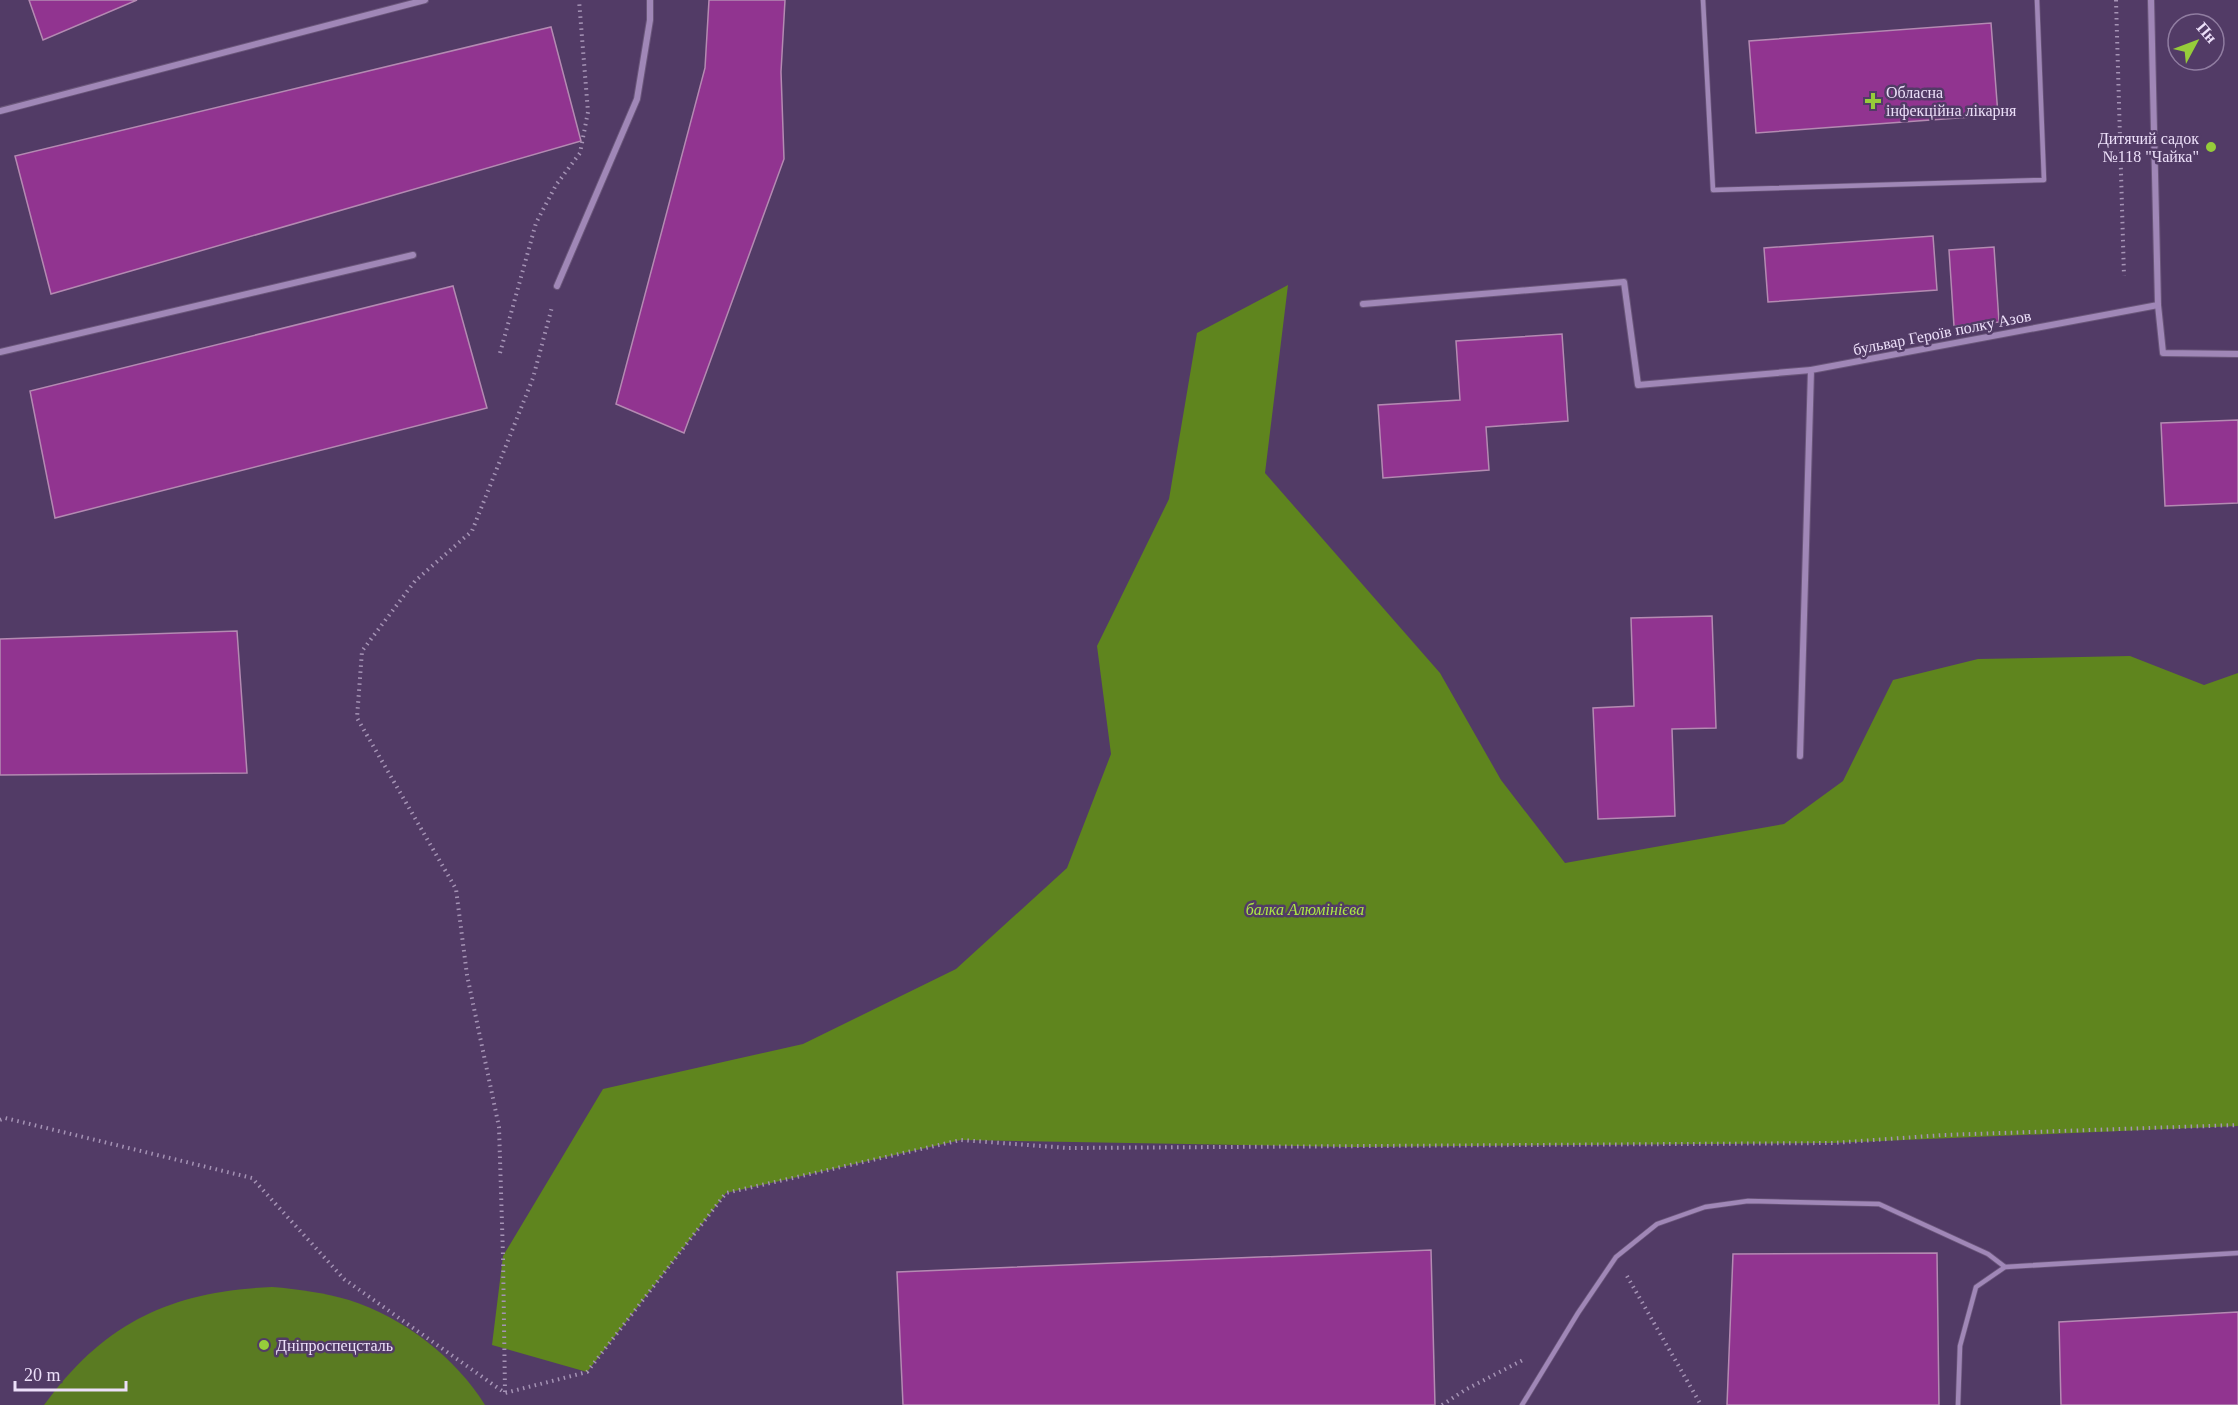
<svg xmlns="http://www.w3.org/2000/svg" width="2238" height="1405" font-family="'Times New Roman',serif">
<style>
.green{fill:#5a7b22}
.forest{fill:#5f851e}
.building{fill:#913490;stroke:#b48ab2;stroke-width:1.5}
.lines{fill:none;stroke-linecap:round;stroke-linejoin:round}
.service-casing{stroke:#6a567a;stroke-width:6}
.minor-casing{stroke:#6a567a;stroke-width:8}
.path{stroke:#a593b5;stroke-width:4;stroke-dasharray:1.5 4.5;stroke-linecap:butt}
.service{stroke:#a087b7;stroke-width:4.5}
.minor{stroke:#a087b7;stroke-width:6}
.poi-dot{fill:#96cc3a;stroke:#523b66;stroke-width:2}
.labels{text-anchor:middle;stroke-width:5;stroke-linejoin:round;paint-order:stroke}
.poi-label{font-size:16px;fill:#ecdff9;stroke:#523b66;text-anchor:start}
.street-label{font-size:16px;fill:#ecdff9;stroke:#523b66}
.park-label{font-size:16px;font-style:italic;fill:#ace844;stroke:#523b66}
</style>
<rect width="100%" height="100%" fill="#523b66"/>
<path class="green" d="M272 1287C299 1289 324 1293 349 1300 403 1317 456 1358 485 1405H44C104 1322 172 1291 272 1287Z"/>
<polygon class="forest" points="1288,285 1265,473 1440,673 1501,780 1565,863 1784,824 1843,781 1893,680 1978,659 2130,656 2204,685 2238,673 2238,1126 1833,1143 1351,1147 961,1140 726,1193 587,1372 492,1345 503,1256 603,1089 803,1044 956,969 1067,868 1111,754 1097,646 1169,499 1197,333"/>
<g class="building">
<polygon points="29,0 137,0 43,40"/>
<polygon points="709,0 785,0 781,72 784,159 684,433 616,404 705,68"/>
<polygon points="1991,23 1998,115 1756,133 1749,41"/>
<polygon points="551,27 581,141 51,294 15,156"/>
<polygon points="1933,236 1937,290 1768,302 1764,248"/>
<polygon points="1994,247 1999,322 1954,326 1949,250"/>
<polygon points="453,286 487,408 55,518 30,391"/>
<polygon points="1562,334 1568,421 1486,427 1489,470 1383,478 1378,405 1460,400 1456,341"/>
<polygon points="2238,420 2238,503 2165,506 2161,423"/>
<polygon points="1712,616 1716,728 1672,729 1675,816 1598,819 1593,708 1634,706 1631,618"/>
<polygon points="237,631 247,773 0,775 0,639"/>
<polygon points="1431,1250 1435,1405 903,1405 897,1272"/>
<polygon points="1937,1253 1939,1405 1727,1405 1733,1254"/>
<polygon points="2238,1312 2238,1405 2061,1405 2059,1322"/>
</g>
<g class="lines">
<g class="service-casing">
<g id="service">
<polyline points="1703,0 1713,190 2044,180 2037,0"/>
<polyline points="1522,1405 1578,1313 1616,1257 1657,1224 1705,1207 1748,1201 1879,1204 1988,1254 2005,1267 2238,1253"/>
<polyline points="1958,1405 1960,1346 1976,1287 2005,1267"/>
</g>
</g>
<g class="minor-casing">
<g id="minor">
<polyline points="0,111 425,0"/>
<polyline points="557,286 637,99 650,20 650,0"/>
<polyline points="1363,304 1624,282 1638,385 1811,370"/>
<polyline points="2158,305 2163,353 2238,354"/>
<polyline points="0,352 413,255"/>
<polyline points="1800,756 1811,370 2158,305 2151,0"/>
</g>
</g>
<g class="path">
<polyline points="2116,0 2124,276"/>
<polyline points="500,353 536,223 556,185 580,153 588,112 579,0"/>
<polyline points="0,1120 5,1118 252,1178 344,1279 505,1393 587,1372 726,1193 961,1140 1068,1148 1833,1143 1943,1135 2238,1125"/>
<polyline points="1627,1276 1701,1405"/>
<polyline points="505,1392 503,1256 499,1127 467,975 456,889 357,718 362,651 415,581 472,531 533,378 552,307"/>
<polyline points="1442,1405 1465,1390 1523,1360"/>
</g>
<use href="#service" class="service"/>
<use href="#minor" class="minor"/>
</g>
<g class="poi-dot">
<path d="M1870 92h6v6h6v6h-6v6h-6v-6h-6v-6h6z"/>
<circle cx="2211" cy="147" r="6"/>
<circle cx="264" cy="1345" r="6"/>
</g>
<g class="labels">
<g class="poi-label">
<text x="1886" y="98">Обласна<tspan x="1886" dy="18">інфекційна лікарня</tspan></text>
<text x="2199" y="144" text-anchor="end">Дитячий садок<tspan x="2199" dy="18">№118 "Чайка"</tspan></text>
<text x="276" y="1351">Дніпроспецсталь</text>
</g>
<g class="street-label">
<text transform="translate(1942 332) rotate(-11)" y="6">бульвар Героїв полку Азов</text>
</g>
<g class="park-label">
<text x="1305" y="915">балка Алюмінієва</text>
</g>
</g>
<g transform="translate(2196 42) rotate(49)"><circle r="28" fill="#523b66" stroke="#907da1" stroke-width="1.5"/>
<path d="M0-4.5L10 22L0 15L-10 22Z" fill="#96cc3a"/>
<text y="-9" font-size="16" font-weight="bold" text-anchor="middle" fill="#ecdff9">Пн</text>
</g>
<path d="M15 1381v9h111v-9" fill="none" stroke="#ecdff9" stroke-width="3"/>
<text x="24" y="1381" font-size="18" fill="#ecdff9" stroke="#523b66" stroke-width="4.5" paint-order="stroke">20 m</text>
</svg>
